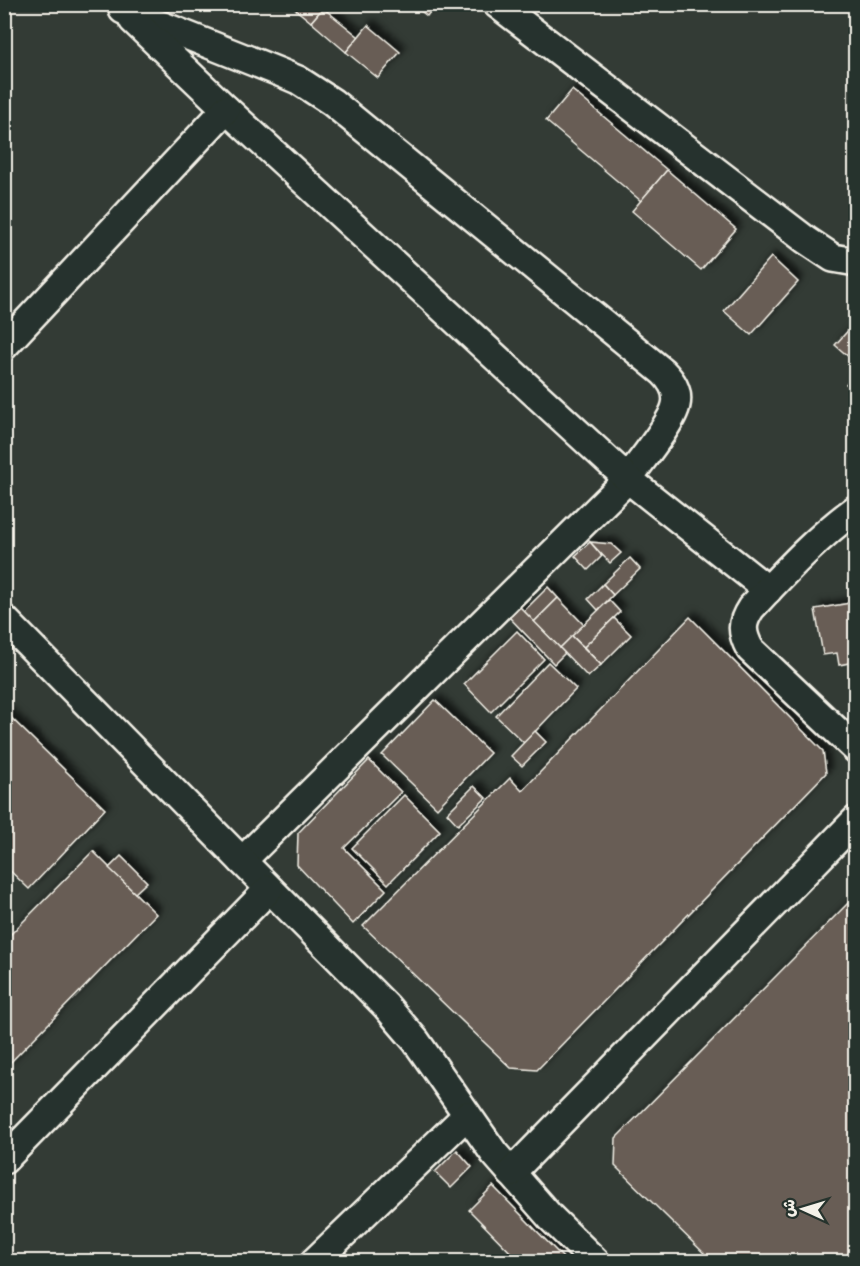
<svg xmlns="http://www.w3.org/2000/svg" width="860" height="1266" font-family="Itim,'Playpen Sans Arabic',sans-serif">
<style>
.building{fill:#685d54;stroke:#f4f1e8;stroke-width:1.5;filter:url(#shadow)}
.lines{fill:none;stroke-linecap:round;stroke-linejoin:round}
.minor-casing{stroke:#f4f1e8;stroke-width:32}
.minor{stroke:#26332d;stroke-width:27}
</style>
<defs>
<filter id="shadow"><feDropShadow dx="5.5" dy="-5.5" stdDeviation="3" flood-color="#0009"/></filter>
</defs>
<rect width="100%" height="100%" fill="#333b35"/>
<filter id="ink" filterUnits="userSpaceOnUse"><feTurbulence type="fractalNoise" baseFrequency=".0167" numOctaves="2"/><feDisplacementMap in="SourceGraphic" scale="12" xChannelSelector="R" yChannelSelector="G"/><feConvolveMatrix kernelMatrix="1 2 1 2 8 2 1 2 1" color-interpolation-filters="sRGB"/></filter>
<g filter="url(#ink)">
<g class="building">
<polygon points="320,4 323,8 311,22 290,5"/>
<polygon points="412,4 436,4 427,16"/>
<polygon points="323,8 359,37 346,52 311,22"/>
<polygon points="368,25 400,52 378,78 346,52"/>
<polygon points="572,90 667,170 641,201 546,121"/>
<polygon points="667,170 736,229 701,270 632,211"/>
<polygon points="771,257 798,282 751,335 724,311"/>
<polygon points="854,324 856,326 856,363 835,345"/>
<polygon points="856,372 856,392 846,384"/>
<polygon points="590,542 611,544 621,553 610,563"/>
<polygon points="590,542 602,556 588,570 575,556"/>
<polygon points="630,558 640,569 613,595 603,584"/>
<polygon points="603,584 613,595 598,610 588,599"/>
<polygon points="548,587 558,598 534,622 524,611"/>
<polygon points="558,598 584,625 560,648 534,622"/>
<polygon points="609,600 620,612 584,647 572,636"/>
<polygon points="856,602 856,673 854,662 839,665 837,653 823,655 815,609"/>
<polygon points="520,607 565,653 554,664 509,617"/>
<polygon points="690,617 823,751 826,773 537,1070 511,1068 363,926 510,778 522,791"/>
<polygon points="614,618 631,635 601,665 584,647"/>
<polygon points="517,631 544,659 491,712 464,684"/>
<polygon points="572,636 601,665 588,677 560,648"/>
<polygon points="548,662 576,689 524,743 496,716"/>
<polygon points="435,700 490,753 437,808 382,755"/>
<polygon points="4,711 105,809 29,889 4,865"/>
<polygon points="535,731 546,742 522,766 511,756"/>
<polygon points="369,760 401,792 344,848 386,890 353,924 297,865 298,833"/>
<polygon points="474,786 486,798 458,825 447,813"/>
<polygon points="404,795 440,831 388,884 352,848"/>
<polygon points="93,851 156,914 4,1069 4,941"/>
<polygon points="121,856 147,882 135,893 109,868"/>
<polygon points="856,895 856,1262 713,1262 615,1166 616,1138"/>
<polygon points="457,1150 472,1167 451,1188 435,1172"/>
<polygon points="493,1186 567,1262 520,1262 469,1210"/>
</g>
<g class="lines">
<g class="minor-casing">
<g id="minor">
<polyline points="497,4 806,240 833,258 856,262"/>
<path d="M123 10 279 72 298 80 332 102 663 372C672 381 679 392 676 405 673 422 639 463 628 479L242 861"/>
<polyline points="133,20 226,109 628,479 768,590"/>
<polyline points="4,346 226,109"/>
<path d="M856 509C817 537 784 573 751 608 741 623 741 632 750 649L856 749"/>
<polyline points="4,619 242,861 386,1006 416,1041 494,1153 551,1218 596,1262"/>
<polyline points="4,1160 269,889"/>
<polyline points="511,1173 856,820"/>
<polyline points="314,1262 467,1115"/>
</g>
</g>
<use href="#minor" class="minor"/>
</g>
</g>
<rect width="860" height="1266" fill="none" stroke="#26332d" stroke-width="24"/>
<rect x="12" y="12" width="836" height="1242" fill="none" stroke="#f4f1e8" stroke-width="2" filter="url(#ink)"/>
<g transform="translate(803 1209) rotate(274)" stroke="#26332d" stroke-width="4.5" paint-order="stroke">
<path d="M0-4.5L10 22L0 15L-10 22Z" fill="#f4f1e8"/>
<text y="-9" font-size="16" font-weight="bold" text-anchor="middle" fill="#f4f1e8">ش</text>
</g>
</svg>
